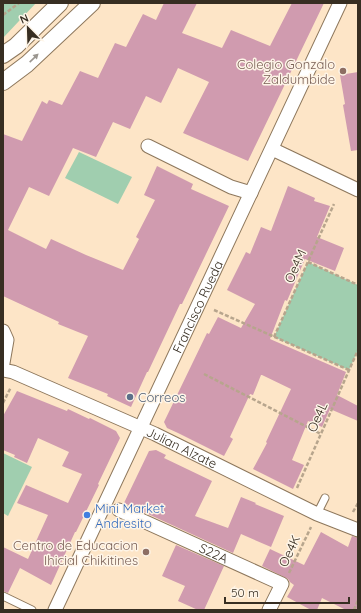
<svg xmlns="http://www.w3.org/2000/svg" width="361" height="613" font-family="Quicksand,sans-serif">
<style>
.green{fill:#a0ceaf}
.building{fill:#d09baf}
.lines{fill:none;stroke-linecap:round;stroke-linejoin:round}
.service-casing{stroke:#8d775c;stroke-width:9}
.minor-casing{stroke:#8d775c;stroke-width:15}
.tertiary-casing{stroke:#8d775c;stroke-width:18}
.path{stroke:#b7a58d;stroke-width:2.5;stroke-dasharray:4 2;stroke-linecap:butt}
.service{stroke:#fff;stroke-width:7}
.minor{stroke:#fff;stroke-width:13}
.tertiary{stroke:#fff;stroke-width:16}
.oneway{fill:#9b9690}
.education-dot{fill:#8d6e63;stroke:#fef5e8;stroke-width:1.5}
.service-dot{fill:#5c6f8a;stroke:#fef5e8;stroke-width:1.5}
.shop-dot{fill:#3f7fe0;stroke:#fef5e8;stroke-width:1.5}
.labels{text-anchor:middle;stroke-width:3;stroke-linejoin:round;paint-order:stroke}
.education-label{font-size:13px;fill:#785e54;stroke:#fef5e8;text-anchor:end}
.street-label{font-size:13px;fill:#372e22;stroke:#fef5e8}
.service-label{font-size:13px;fill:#4e5e75;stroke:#fef5e8;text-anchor:start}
.shop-label{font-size:13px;fill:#366cbe;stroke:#fef5e8;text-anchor:start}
</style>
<rect width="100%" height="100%" fill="#fde5c7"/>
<g class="green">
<polygon points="3,3 36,3 3,38"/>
<polygon points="79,152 132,177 118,204 65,178"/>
<polygon points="308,262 358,285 358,350 349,370 274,337"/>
<polygon points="3,453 32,467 8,516 3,513"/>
</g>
<g class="building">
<polygon points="164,3 197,3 182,33 222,48 231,30 270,46 292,3 324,3 248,161 183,133 209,82 178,68 161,103 146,96 130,129 113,122 96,157 73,148 49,196 29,187 8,230 46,249 51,239 86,255 123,270 139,239 136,237 155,200 144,195 157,166 193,184 191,189 229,206 182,304 180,304 148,372 147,372 131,407 107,396 108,394 68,378 88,336 58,324 59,322 3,296 3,134 22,141 42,101 47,104 49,100 62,105 80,71 98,78 115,43 126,47 143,14 156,20"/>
<polygon points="358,72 358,150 351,151 343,105 345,104 340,75"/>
<polygon points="288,186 315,198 314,201 330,206 317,237 344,248 335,271 305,259 287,301 285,300 270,339 346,372 337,395 358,406 358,421 330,409 322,427 308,421 292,460 304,465 293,489 253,469 267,443 266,442 291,389 262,375 261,375 253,395 250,394 230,437 233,439 224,456 178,433 167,428 164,422 207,333 209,334 218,317 241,328 255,304 227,290 246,252 250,254 261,227 271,231"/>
<polygon points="17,391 67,411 68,409 89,419 90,418 116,431 120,438 98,484 99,485 76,532 75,532 51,585 20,568 8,593 3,591 3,547 28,559 48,515 17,503 26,485 68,503 82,474 62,466 69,452 38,438 27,463 14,457 15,455 3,450 3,416"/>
<polygon points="156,450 166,455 164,458 212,481 195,516 228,528 241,497 256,503 255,504 284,516 271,547 241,534 233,553 124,503 149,451"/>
<polygon points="321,532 348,547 352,536 358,538 358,610 346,610 322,598 317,610 311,610 287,597 294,585 290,582 288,579 262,566 270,549 304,565"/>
<polygon points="176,545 224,566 204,610 198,610 178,601 185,586 162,576"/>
</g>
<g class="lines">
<g class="service-casing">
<g id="service">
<polyline points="317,514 325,498"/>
<polyline points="3,596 32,610"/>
</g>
</g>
<g class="minor-casing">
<g id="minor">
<polyline points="148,146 231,187 251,193"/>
<polyline points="272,149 358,190"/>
<polyline points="3,331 7,340 3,363"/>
<path id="s1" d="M3 370 13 372 155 434 317 514 358 530"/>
<path id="s2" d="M119 510 282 584 269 610"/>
<path id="s3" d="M55 610 340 3"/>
</g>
</g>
<g class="tertiary-casing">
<g id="tertiary">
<polyline points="3,55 16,46 60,3"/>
<polyline points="3,82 27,64 92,3"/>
</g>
</g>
<g class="path">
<polyline points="3,15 19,3"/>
<polyline points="308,262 358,285"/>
<polyline points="214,310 349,370"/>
<polyline points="274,337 334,204"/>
<polyline points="204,374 321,434"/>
<polyline points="3,403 11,387"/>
<polyline points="297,488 358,350"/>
<polyline points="353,512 358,503"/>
<polyline points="289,573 311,527"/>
<polyline points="354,610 358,600"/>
</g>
<use href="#service" class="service"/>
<use href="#minor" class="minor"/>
<use href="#tertiary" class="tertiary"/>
</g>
<defs><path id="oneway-solid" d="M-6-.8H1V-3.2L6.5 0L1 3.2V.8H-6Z"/></defs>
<use class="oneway" href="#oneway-solid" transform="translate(34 58) rotate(-44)"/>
<g class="education-dot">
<circle cx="343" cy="71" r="4"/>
<circle cx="146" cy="552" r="4"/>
</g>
<circle class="service-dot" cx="130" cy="397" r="4"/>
<circle class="shop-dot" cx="87" cy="515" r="4"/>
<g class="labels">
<g class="education-label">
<text x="335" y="69">Colegio Gonzalo<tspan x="335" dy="15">Zaldumbide</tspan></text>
<text x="138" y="550">Centro de Educacion<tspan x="138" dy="15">Ihicial Chikitines</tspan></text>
</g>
<g class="street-label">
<text transform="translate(295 266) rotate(-66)" y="5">Oe4M</text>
<text dy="5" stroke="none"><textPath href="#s3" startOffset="335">Francisco Rueda</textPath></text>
<text transform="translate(317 417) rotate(-66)" y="5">Oe4L</text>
<text dy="5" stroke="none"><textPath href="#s1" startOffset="195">Julian Alzate</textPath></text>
<text transform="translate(289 551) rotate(-65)" y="5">Oe4K</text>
<text dy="5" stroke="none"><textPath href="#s2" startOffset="104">S22A</textPath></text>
</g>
<g class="service-label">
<text x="138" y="402">Correos</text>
</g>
<g class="shop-label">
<text x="95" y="513">Mini Market<tspan x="95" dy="15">Andresito</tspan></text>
</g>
</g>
<rect width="361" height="613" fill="none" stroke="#372e22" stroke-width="8"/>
<g transform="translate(28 28) rotate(337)" stroke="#fef5e8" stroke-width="3" paint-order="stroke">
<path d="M0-3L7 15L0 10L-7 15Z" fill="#372e22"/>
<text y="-6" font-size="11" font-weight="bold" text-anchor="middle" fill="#372e22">N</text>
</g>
<path d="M225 597v6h124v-6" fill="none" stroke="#372e22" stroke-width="2"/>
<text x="231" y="597" font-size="12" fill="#372e22" stroke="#fef5e8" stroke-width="3" paint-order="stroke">50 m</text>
</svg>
